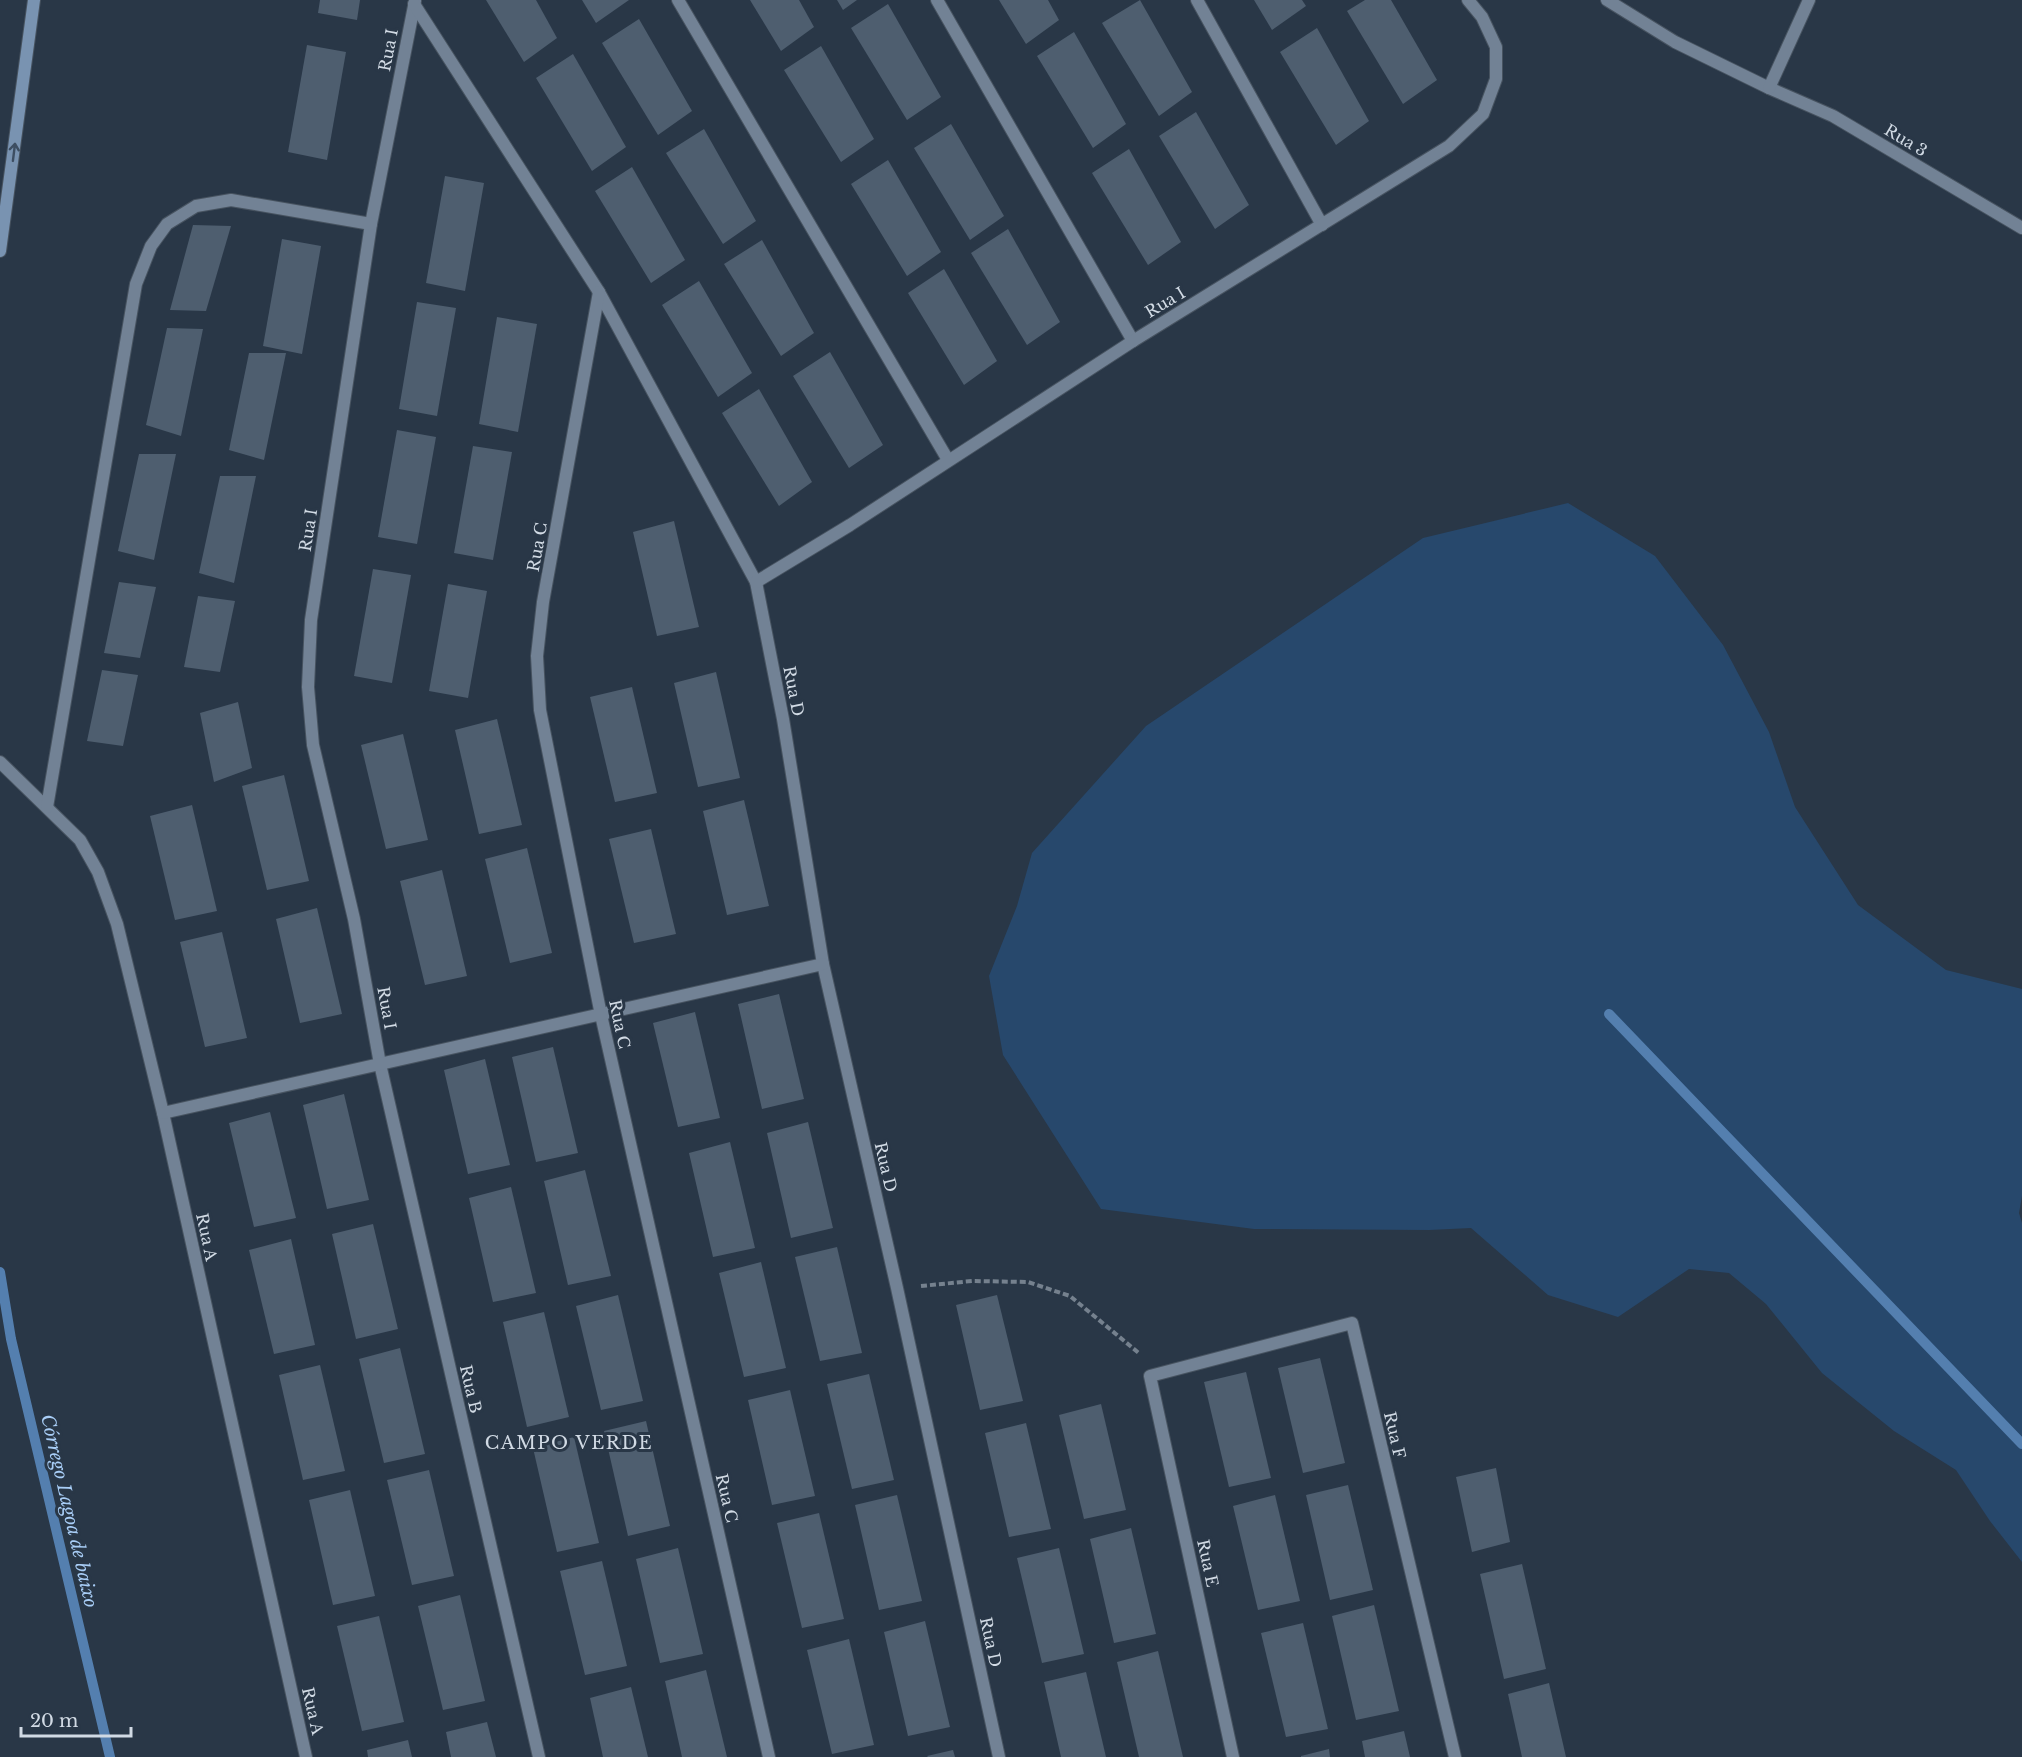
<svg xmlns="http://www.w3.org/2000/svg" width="2022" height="1757" font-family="'Libre Baskerville',serif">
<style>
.green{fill:#27486c}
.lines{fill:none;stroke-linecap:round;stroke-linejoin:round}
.stream{stroke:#547faf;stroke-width:10}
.building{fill:#4e5e6f}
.street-casing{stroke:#475360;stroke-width:14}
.secondary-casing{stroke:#475360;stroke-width:14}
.path{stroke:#75818e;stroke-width:4;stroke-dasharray:6 3;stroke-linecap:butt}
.street{stroke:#728295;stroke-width:12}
.secondary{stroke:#7993b1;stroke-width:12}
.oneway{stroke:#3d4e62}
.labels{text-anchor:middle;stroke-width:6;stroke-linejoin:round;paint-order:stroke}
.street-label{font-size:16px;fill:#d1dae4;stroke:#293747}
.neighbourhood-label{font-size:18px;letter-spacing:1.5px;fill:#d1dae4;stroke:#293747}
.water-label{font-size:18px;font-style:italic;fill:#a8cdf6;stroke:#293747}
</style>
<rect width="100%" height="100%" fill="#293747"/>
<polygon class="green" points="1568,503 1655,556 1723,645 1769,732 1795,807 1858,905 1946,970 2022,989 2022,1196 2019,1213 2022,1223 2022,1562 1990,1521 1956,1470 1894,1431 1822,1373 1766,1304 1729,1273 1689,1269 1618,1317 1548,1295 1471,1228 1429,1230 1254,1229 1101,1209 1003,1055 989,976 1017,906 1032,853 1146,726 1423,538"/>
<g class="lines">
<g class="stream">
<polyline points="1609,1014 2022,1444"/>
<polyline points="0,1272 11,1339 110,1757"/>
</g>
</g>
<g class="building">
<polygon points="320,0 360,0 357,20 318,13"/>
<polygon points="486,0 536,0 557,38 524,62"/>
<polygon points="582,0 629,0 596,23"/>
<polygon points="750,0 799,0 814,27 781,51"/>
<polygon points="837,0 857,0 843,10"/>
<polygon points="999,0 1048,0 1059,20 1026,44"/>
<polygon points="1140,0 1192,92 1159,116 1102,23"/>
<polygon points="1254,0 1302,0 1306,6 1272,30"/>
<polygon points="1365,0 1391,0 1437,80 1403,104 1347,11"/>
<polygon points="888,4 941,97 907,120 851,28"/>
<polygon points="639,19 692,111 658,135 602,43"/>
<polygon points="1317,28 1369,121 1336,145 1280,52"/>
<polygon points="1074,32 1126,124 1093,148 1037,56"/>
<polygon points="307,45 346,52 327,160 288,152"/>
<polygon points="821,46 874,139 841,162 784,70"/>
<polygon points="573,54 626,147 592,171 536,78"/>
<polygon points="1196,112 1249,205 1215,229 1159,136"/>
<polygon points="951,124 1004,216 970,240 914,148"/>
<polygon points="704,129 756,221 723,244 666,153"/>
<polygon points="1129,149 1181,242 1148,265 1092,173"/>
<polygon points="888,160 941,252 907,276 851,184"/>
<polygon points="632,167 685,260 651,283 595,191"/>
<polygon points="445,176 484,183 465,291 426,283"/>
<polygon points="193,225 231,226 206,311 170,310"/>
<polygon points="1008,229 1060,322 1027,345 971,253"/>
<polygon points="282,239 321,246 302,354 263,346"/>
<polygon points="762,240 814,333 781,356 724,264"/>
<polygon points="944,269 997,361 964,385 908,293"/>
<polygon points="699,281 752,373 718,397 662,305"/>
<polygon points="417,302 456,308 437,416 399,409"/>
<polygon points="497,317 537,324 518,432 479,424"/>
<polygon points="167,328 203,329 181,436 146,425"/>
<polygon points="830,352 883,445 849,468 793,376"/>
<polygon points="249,353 286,353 264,460 229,450"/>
<polygon points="759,389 812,482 779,506 722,413"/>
<polygon points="397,430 436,437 417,544 378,537"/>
<polygon points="473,446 512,452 493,560 454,553"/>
<polygon points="139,454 176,454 154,560 118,551"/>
<polygon points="220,476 256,476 234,583 199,573"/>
<polygon points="674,521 699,627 657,636 633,532"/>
<polygon points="373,569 411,575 392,683 354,676"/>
<polygon points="119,582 156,587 140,658 104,653"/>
<polygon points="448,584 487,591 468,698 429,691"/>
<polygon points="198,596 235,601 220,672 184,667"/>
<polygon points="102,670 138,675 123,746 87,741"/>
<polygon points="716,672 740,778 698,787 674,683"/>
<polygon points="632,687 657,793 615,802 590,697"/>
<polygon points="238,702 252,768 214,782 200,713"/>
<polygon points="497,719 522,825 479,834 455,730"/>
<polygon points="403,734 428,840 386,849 361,745"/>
<polygon points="284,775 309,881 267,890 242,786"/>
<polygon points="744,800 769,906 727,915 703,811"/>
<polygon points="192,805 217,911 175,920 150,816"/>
<polygon points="651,829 676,934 634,943 609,839"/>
<polygon points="527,848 552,953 510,963 485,859"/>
<polygon points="442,870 467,976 425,985 400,881"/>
<polygon points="317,908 342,1014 300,1023 276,919"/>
<polygon points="222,932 247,1038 205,1047 180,942"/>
<polygon points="779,994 804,1099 762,1109 738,1004"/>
<polygon points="695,1012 720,1118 678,1127 653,1023"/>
<polygon points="553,1047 578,1153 536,1162 512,1057"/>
<polygon points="485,1059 510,1165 468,1174 444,1070"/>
<polygon points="344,1094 369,1200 327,1209 303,1105"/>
<polygon points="270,1112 296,1218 254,1227 229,1123"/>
<polygon points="808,1122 833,1228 791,1238 767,1133"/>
<polygon points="730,1142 755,1248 713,1257 689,1153"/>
<polygon points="585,1170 611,1276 568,1285 544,1181"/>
<polygon points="511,1187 536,1293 493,1302 469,1198"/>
<polygon points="373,1224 398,1329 356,1339 332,1234"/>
<polygon points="291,1239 315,1345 274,1354 249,1250"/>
<polygon points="837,1247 862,1353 820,1361 795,1257"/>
<polygon points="761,1262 786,1368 744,1377 719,1273"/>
<polygon points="618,1295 643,1401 601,1410 576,1306"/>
<polygon points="997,1295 1023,1401 980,1410 956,1305"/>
<polygon points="544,1312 569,1417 527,1427 503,1322"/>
<polygon points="400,1348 425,1454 384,1463 359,1359"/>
<polygon points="1320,1358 1345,1463 1303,1473 1278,1368"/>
<polygon points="320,1365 345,1471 303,1480 279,1375"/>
<polygon points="1246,1372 1271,1478 1229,1487 1204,1382"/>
<polygon points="869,1374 894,1480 852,1489 827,1384"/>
<polygon points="790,1390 815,1496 772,1505 748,1400"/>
<polygon points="1101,1404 1126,1510 1084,1519 1059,1415"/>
<polygon points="646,1421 670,1526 628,1536 604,1431"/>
<polygon points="1026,1423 1051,1529 1009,1537 985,1433"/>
<polygon points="574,1437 599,1543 557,1552 533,1448"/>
<polygon points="1496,1468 1510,1542 1472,1552 1456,1477"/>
<polygon points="429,1470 454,1576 412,1585 387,1480"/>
<polygon points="1348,1485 1373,1590 1330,1600 1306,1495"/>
<polygon points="350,1490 375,1596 333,1605 309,1500"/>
<polygon points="897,1495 922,1601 879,1610 855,1505"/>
<polygon points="1275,1495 1300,1601 1258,1610 1233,1506"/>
<polygon points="819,1513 844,1619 802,1628 777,1523"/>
<polygon points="1131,1528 1156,1634 1114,1643 1090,1539"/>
<polygon points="678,1548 703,1654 660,1663 636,1559"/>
<polygon points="1059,1548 1084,1654 1042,1663 1017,1558"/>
<polygon points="602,1561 627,1666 585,1675 560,1571"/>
<polygon points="1522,1564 1546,1669 1504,1679 1480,1574"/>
<polygon points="460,1595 485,1701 443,1710 418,1606"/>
<polygon points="1374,1605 1399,1711 1356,1720 1332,1616"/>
<polygon points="379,1616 404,1722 362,1731 337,1626"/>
<polygon points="925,1621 950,1727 908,1736 884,1632"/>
<polygon points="1303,1623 1328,1729 1286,1737 1261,1633"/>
<polygon points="849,1639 874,1745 832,1754 807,1650"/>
<polygon points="1158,1651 1183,1757 1139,1757 1117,1662"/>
<polygon points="706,1670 727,1757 682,1757 665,1681"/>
<polygon points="1086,1672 1106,1757 1061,1757 1044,1682"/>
<polygon points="1549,1683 1566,1757 1522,1757 1508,1694"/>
<polygon points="631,1687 648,1757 603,1757 590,1698"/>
<polygon points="487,1722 496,1757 451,1757 446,1732"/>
<polygon points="1404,1731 1410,1757 1365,1757 1362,1741"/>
<polygon points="408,1740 412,1757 368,1757 367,1750"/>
<polygon points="1329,1749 1330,1757 1301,1757 1301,1756"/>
<polygon points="953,1750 955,1757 928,1757 927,1756"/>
</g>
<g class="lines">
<g class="street-casing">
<g id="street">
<polyline points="678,0 948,460"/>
<polyline points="937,0 1133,341"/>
<polyline points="1197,0 1322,225"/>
<polyline points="1607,0 1675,42 1769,88 1833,116 2022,228"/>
<polyline points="415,1 371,224 311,620 308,687 313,745 354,919 380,1064 539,1757"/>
<polyline points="414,4 599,292 756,582 783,719 823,964 897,1288 999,1757"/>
<polyline points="1769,88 1809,0"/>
<polyline points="599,292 543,602 537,656 540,710 601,1015 769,1757"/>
<polyline points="756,582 850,525 1133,341 1449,146 1483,114 1496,79 1496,47 1482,17 1468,0"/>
<polyline points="0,762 80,840 98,872 117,924 163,1113 306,1757"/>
<polyline points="47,807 136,284 151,246 167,224 196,206 231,200 371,224"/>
<polyline points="163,1113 823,964"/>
<polyline points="1233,1757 1150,1376 1352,1323 1455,1757"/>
</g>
</g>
<g class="secondary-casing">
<polyline id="secondary" points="0,251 34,0"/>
</g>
<polyline class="path" points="921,1286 972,1281 1028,1282 1070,1296 1140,1354"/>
<use href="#street" class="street"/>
<use href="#secondary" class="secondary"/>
</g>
<defs><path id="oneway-shaft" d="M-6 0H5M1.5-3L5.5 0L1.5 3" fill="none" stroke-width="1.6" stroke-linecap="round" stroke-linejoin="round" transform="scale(1.5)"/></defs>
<use class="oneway" href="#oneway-shaft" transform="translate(14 152) rotate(-83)"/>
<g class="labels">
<g class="street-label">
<text transform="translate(388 50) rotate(-79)" y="6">Rua I</text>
<text transform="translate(1906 140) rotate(31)" y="6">Rua 3</text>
<text transform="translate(1165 302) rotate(-31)" y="6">Rua I</text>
<text transform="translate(308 530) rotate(-81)" y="6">Rua I</text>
<text transform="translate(537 547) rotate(-80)" y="6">Rua C</text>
<text transform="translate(794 691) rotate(79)" y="6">Rua D</text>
<text transform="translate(387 1008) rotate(80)" y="6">Rua I</text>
<text transform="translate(620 1024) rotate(78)" y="6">Rua C</text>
<text transform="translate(886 1167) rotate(77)" y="6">Rua D</text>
<text transform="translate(207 1237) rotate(78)" y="6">Rua A</text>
<text transform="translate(471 1389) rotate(77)" y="6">Rua B</text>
<text transform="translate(1395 1435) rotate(77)" y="6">Rua F</text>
<text transform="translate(727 1498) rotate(77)" y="6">Rua C</text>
<text transform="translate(1208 1563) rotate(78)" y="6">Rua E</text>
<text transform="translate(991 1642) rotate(78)" y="6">Rua D</text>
<text transform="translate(313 1711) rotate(77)" y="6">Rua A</text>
</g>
<g class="neighbourhood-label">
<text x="569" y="1449">CAMPO VERDE</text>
</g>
<g class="water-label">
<text transform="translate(69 1511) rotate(77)" y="6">Córrego Lagoa de baixo</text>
</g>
</g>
<path d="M21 1727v9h110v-9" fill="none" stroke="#d1dae4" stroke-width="3"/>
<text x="30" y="1727" font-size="18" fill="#d1dae4" stroke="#293747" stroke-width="4.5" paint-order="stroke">20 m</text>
</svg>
